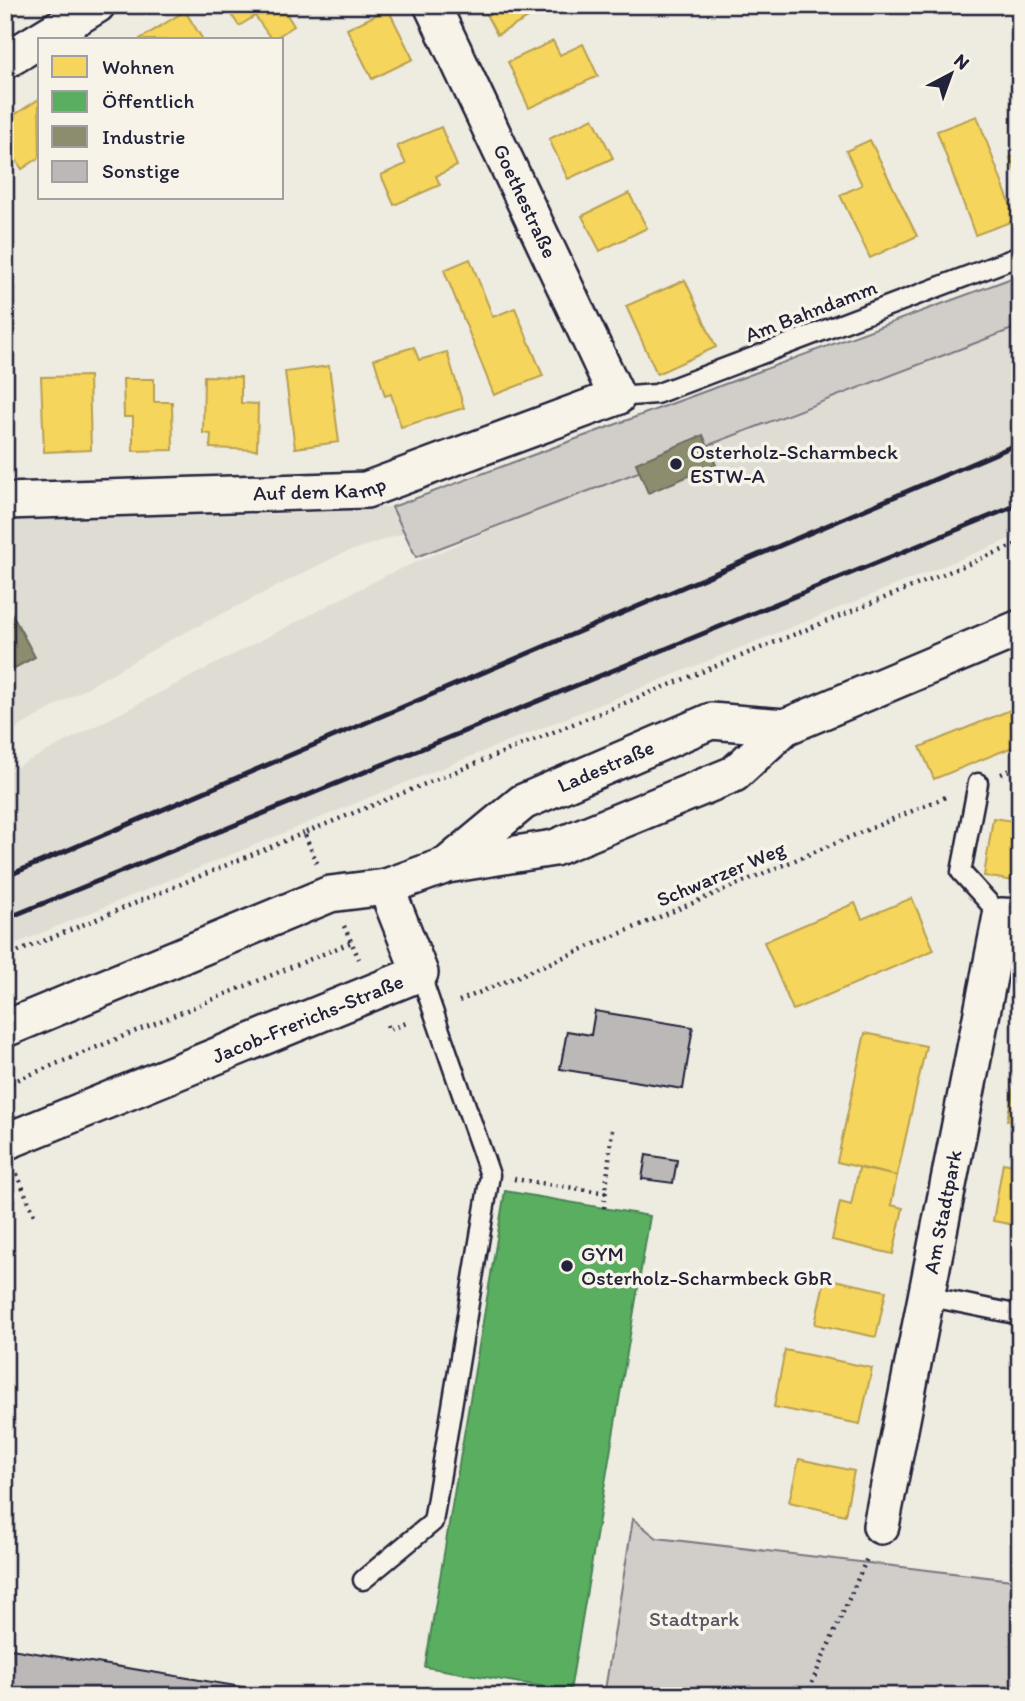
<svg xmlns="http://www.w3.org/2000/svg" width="1025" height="1701" font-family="Itim,sans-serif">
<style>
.built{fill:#dfdcd4}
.green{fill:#d1cdc9;stroke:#7a7882;stroke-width:2}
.homes{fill:#f6d55c;stroke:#b69f52;stroke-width:2}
.public{fill:#5aae61;stroke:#498456;stroke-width:2}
.industry{fill:#8c8c6e;stroke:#6c6c5f;stroke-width:2}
.building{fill:#bbb8b7;stroke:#22223b;stroke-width:2}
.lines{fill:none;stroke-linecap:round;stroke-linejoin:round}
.service-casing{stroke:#22223b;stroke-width:23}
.minor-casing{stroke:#22223b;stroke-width:40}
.path{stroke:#22223b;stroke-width:4.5;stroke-dasharray:2 5;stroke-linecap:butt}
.service{stroke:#f7f3e8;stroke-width:18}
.minor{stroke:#f7f3e8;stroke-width:35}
.rail{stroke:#22223b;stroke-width:5}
.poi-dot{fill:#22223b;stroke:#f7f3e8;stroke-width:2.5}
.labels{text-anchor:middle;stroke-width:7;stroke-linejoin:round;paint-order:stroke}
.street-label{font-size:21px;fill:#22223b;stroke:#f7f3e8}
.poi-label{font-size:21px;fill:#22223b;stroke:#f7f3e8;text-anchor:start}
.park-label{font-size:21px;fill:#575566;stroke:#f7f3e8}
</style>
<rect width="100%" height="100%" fill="#eeebe1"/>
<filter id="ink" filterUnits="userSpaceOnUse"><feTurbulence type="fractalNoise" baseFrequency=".0143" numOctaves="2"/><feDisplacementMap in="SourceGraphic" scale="14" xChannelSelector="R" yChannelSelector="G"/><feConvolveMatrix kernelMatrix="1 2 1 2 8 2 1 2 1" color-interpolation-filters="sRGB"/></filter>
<g filter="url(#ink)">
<g class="built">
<polygon points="1020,307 1020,535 385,791 5,948 5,773 387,575 538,509"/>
<polygon points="392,507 404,533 341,554 168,641 5,735 5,517 288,514"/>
</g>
<g class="green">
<polygon points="1020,275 1020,326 416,557 392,507"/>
<polygon points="633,1519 657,1538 1020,1581 1020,1696 604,1696"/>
</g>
<g class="homes">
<polygon points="225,5 281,5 294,26 272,40 255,16 239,26"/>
<polygon points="481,5 535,5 539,12 497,35"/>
<polygon points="388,9 413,59 372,79 347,29"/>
<polygon points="185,11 203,40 141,40 140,39"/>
<polygon points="553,41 560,55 583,44 598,76 529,108 508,62"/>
<polygon points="39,99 40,157 22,169 5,144 5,121"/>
<polygon points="977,116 1016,220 975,235 937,131"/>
<polygon points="593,118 613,158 568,179 549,139"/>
<polygon points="441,127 457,166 436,176 440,185 394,205 381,175 406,164 397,146"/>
<polygon points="870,140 917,236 870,258 840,195 862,185 846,151"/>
<polygon points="1020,154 1020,182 1010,158"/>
<polygon points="629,193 647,228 600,251 582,216"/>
<polygon points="470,259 493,317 515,308 543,376 494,395 444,270"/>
<polygon points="685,280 716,347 657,374 626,306"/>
<polygon points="414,347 419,360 447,352 464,408 401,427 391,394 385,396 374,359"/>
<polygon points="329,366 339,442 295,448 285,372"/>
<polygon points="89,376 91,450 44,452 41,377"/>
<polygon points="204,376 241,377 241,403 258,404 257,450 210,448 211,434 203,433"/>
<polygon points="123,379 154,379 154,402 172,402 173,450 133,451 133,417 124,417"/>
<polygon points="1020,706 1020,744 934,779 920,747"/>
<polygon points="993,818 1020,822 1020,882 984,876"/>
<polygon points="912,898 934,950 793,1010 764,942 855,903 862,919"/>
<polygon points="865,1033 926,1046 897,1176 837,1162"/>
<polygon points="1018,1065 1020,1065 1020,1123 1007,1120"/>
<polygon points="1003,1163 1020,1166 1020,1226 993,1221"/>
<polygon points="859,1168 897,1176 891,1205 903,1208 893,1254 832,1240 840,1202 851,1205"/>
<polygon points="825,1278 886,1291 876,1337 815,1324"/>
<polygon points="785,1350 872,1368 860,1424 774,1407"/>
<polygon points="799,1459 854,1471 845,1515 789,1502"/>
</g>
<polygon class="public" points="505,1191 650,1216 570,1691 425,1667"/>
<g class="industry">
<polygon points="703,435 716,465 648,493 636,463"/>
<polygon points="5,601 35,657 5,673"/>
</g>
<g class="building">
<polygon points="595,1011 693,1027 683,1089 560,1069 567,1031 591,1035"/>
<polygon points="646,1155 677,1160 673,1183 642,1179"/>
<polygon points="5,1648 176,1676 296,1696 5,1696"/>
</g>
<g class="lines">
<g class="service-casing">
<g id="service">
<polyline points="617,397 656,394 1020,256"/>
<polyline points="978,783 961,872 1001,916"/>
<polyline points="926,1296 1020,1315"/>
<polyline points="363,1580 433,1522 490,1175 420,973"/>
</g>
</g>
<g class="minor-casing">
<g id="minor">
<polyline points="5,61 97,5"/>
<path id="s1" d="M5 501 366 490 617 397 432 5"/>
<path id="s2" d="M447 865 523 802 711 721 785 727"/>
<polyline points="5,1029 330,894 386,887 447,865 554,848 734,774 785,727 1020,628"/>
<path id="s3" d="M5 1142 420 973 386 887"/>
<path id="s4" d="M881 1526 1001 916 1020 917"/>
</g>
</g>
<g class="path">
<polyline points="1001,774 1020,766"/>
<polyline points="317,863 304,833 1020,543"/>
<polyline points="344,926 359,959"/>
<polyline points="5,957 304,833"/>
<polyline points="459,1001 948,796"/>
<polyline points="387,1025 389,1030 409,1022"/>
<polyline points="5,1085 352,942"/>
<polyline points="17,1174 34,1215"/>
<polyline points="514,1179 607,1193"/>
<polyline points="604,1208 612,1130"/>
<polyline points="806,1696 868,1556"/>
</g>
<use href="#service" class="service"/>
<use href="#minor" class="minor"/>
<g class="rail">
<polyline points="5,877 1020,443"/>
<polyline points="5,919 1020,504"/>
</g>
</g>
</g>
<g class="poi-dot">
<circle cx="676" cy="464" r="7"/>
<circle cx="567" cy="1266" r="7"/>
</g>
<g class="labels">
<g class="street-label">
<text transform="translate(525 201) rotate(65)" y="7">Goethestraße</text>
<text transform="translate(811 311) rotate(-21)" y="7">Am Bahndamm</text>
<text dy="7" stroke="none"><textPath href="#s1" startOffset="315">Auf dem Kamp</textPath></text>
<text dy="7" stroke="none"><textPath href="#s2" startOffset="189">Ladestraße</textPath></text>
<text transform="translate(721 874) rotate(-23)" y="7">Schwarzer Weg</text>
<text dy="7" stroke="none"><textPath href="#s3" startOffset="327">Jacob-Frerichs-Straße</textPath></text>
<text dy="7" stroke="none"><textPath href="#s4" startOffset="320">Am Stadtpark</textPath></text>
</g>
<g class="poi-label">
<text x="690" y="459">Osterholz-Scharmbeck<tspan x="690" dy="24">ESTW-A</tspan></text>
<text x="581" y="1261">GYM<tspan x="581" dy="24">Osterholz-Scharmbeck GbR</tspan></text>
</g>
<g class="park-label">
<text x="694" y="1626">Stadtpark</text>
</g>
</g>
<rect width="1025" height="1701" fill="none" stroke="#f7f3e8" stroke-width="28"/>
<rect x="14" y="14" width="997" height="1673" fill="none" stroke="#22223b" stroke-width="2.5" filter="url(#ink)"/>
<rect x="38" y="38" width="245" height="161" fill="#f7f3e8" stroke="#a29fa3" stroke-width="2"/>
<rect x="52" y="56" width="35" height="21" fill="#f6d55c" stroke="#a29fa3" stroke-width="2"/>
<text x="102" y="74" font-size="21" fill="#22223b">Wohnen</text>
<rect x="52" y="91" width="35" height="21" fill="#5aae61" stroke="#a29fa3" stroke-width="2"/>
<text x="102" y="108" font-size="21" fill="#22223b">Öffentlich</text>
<rect x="52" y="126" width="35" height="21" fill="#8c8c6e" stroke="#a29fa3" stroke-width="2"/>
<text x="102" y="144" font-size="21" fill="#22223b">Industrie</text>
<rect x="52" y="161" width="35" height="21" fill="#bbb8b7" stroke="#a29fa3" stroke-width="2"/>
<text x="102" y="178" font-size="21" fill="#22223b">Sonstige</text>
<g transform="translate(951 74) rotate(41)" stroke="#f7f3e8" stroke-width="5" paint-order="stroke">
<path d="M0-5L12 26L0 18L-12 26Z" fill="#22223b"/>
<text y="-10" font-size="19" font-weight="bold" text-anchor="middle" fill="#22223b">N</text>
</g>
</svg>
